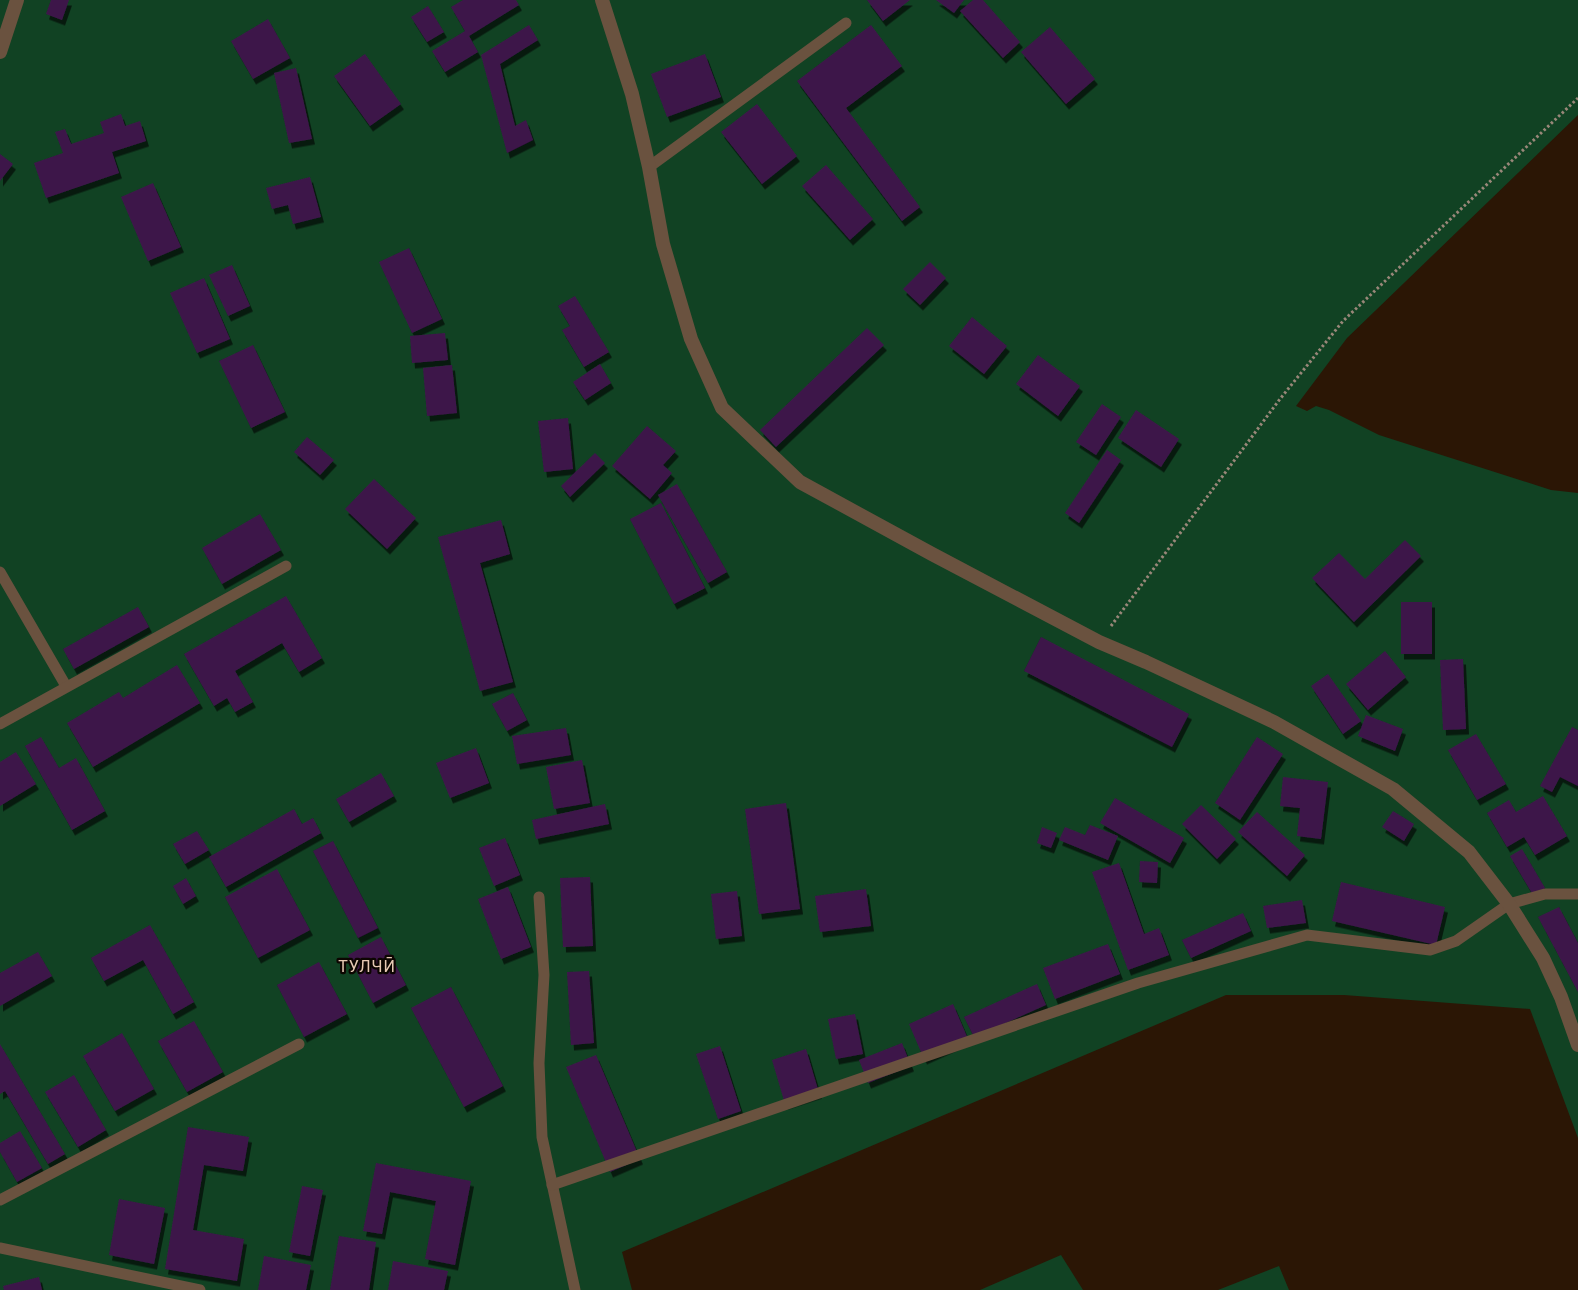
<svg xmlns="http://www.w3.org/2000/svg" width="1578" height="1290" font-family="Roboto,sans-serif">
<style>
.green{fill:#114223}
.building{fill:#3e164a;filter:url(#shadow)}
.lines{fill:none;stroke-linecap:round;stroke-linejoin:round}
.path{stroke:#998779;stroke-width:3;stroke-dasharray:2.5 2.5;stroke-linecap:butt}
.service{stroke:#6a523f;stroke-width:11}
.tertiary{stroke:#6a523f;stroke-width:14}
.labels{text-anchor:middle;stroke-width:4.5;stroke-linejoin:round;paint-order:stroke}
.quarter-label{font-size:16px;letter-spacing:1px;fill:#e6c9b3;stroke:#0c0501}
</style>
<defs>
<filter id="shadow"><feDropShadow dx="3" dy="5.5" stdDeviation="0" flood-color="#0009"/></filter>
</defs>
<rect width="100%" height="100%" fill="#2b1605"/>
<g class="green">
<polygon points="0,0 1578,0 1578,115 1347,338 1296,406 1307,411 1316,406 1329,410 1379,435 1551,490 1578,493 1578,1138 1530,1009 1344,995 1226,995 622,1252 632,1290 0,1290"/>
<polygon points="1061,1255 1083,1290 980,1290"/>
<polygon points="1279,1266 1289,1290 1218,1290"/>
</g>
<g class="building">
<polygon points="51,0 69,0 62,20 46,14"/>
<polygon points="463,0 516,0 519,5 469,36 478,52 445,72 432,51 465,31 451,7"/>
<polygon points="867,0 910,0 883,21"/>
<polygon points="936,0 964,0 954,13"/>
<polygon points="973,0 983,0 1020,42 1003,58 960,11"/>
<polygon points="428,6 444,32 427,42 411,17"/>
<polygon points="268,19 290,58 253,79 231,41"/>
<polygon points="529,25 538,40 500,64 515,126 526,120 533,140 507,153 481,55"/>
<polygon points="871,25 902,66 846,108 920,207 902,221 797,81"/>
<polygon points="1050,27 1095,79 1066,104 1021,52"/>
<polygon points="365,54 401,104 370,126 334,76"/>
<polygon points="705,54 721,97 667,117 651,74"/>
<polygon points="296,68 312,139 289,143 274,73"/>
<polygon points="757,104 797,156 762,184 721,132"/>
<polygon points="121,114 125,126 140,121 146,141 112,152 119,173 46,198 34,163 63,153 55,132 65,129 71,144 104,133 100,122"/>
<polygon points="0,154 13,164 0,181"/>
<polygon points="826,165 873,219 850,240 802,186"/>
<polygon points="310,177 321,217 293,224 288,205 272,209 266,188"/>
<polygon points="153,183 181,247 148,261 121,197"/>
<polygon points="409,248 442,319 412,333 379,262"/>
<polygon points="930,262 946,278 920,305 903,289"/>
<polygon points="232,265 250,306 228,316 209,275"/>
<polygon points="204,278 230,339 197,353 170,293"/>
<polygon points="575,296 609,352 584,367 562,330 570,326 558,306"/>
<polygon points="972,317 1007,346 984,374 949,346"/>
<polygon points="867,328 884,345 776,447 760,430"/>
<polygon points="445,333 448,360 412,363 410,336"/>
<polygon points="253,345 285,412 251,428 219,361"/>
<polygon points="1038,355 1080,386 1058,416 1016,384"/>
<polygon points="600,364 611,383 585,400 573,382"/>
<polygon points="452,365 457,413 427,416 423,368"/>
<polygon points="1102,404 1121,417 1096,455 1076,442"/>
<polygon points="1136,410 1179,439 1161,467 1118,438"/>
<polygon points="568,418 573,469 544,472 538,421"/>
<polygon points="647,426 676,451 663,465 672,473 650,499 612,466"/>
<polygon points="307,437 334,460 320,475 294,452"/>
<polygon points="1107,450 1121,460 1079,523 1065,513"/>
<polygon points="595,453 605,463 570,497 561,486"/>
<polygon points="374,479 416,518 387,549 345,509"/>
<polygon points="677,484 727,572 708,583 658,495"/>
<polygon points="661,503 705,588 674,604 630,519"/>
<polygon points="260,514 281,550 222,584 202,548"/>
<polygon points="501,520 510,554 480,563 513,682 480,691 438,537"/>
<polygon points="1405,540 1421,556 1354,622 1312,578 1339,553 1365,579"/>
<polygon points="286,596 322,658 299,672 282,643 235,671 253,702 235,712 227,698 214,706 184,654"/>
<rect x="1401" y="602" width="31" height="52"/>
<polygon points="138,607 149,627 74,669 63,649"/>
<polygon points="1041,637 1189,714 1172,747 1024,671"/>
<polygon points="1385,651 1406,677 1368,710 1346,684"/>
<polygon points="1463,659 1466,729 1443,730 1440,660"/>
<polygon points="177,665 200,703 93,767 67,723 119,692 123,698"/>
<polygon points="1328,674 1361,721 1343,734 1311,686"/>
<polygon points="513,693 527,720 507,731 492,704"/>
<polygon points="1366,715 1403,729 1395,751 1358,736"/>
<polygon points="1572,727 1578,730 1578,786 1560,777 1552,792 1540,786"/>
<polygon points="566,728 571,755 517,764 512,736"/>
<polygon points="1476,734 1506,784 1477,800 1448,750"/>
<polygon points="41,737 59,768 76,758 105,811 72,830 25,746"/>
<polygon points="1257,737 1283,754 1240,820 1215,803"/>
<polygon points="476,748 489,783 450,798 436,763"/>
<polygon points="16,752 36,784 0,806 0,762"/>
<polygon points="582,760 590,803 554,809 546,767"/>
<polygon points="381,773 394,796 349,822 336,799"/>
<polygon points="1283,777 1328,782 1321,839 1297,836 1300,808 1280,806"/>
<polygon points="1543,796 1567,836 1535,855 1524,837 1507,847 1487,813 1509,800 1516,812"/>
<polygon points="1115,798 1184,838 1170,863 1100,823"/>
<polygon points="786,803 800,909 759,914 745,809"/>
<polygon points="605,804 609,824 536,839 532,820"/>
<polygon points="1201,805 1236,839 1217,859 1182,824"/>
<polygon points="294,809 302,824 313,818 321,833 226,887 209,857"/>
<polygon points="1393,811 1414,824 1404,841 1382,827"/>
<polygon points="1257,812 1305,855 1287,876 1238,832"/>
<polygon points="1090,825 1118,836 1108,860 1059,840 1065,827 1085,835"/>
<polygon points="1042,827 1057,833 1051,848 1037,843"/>
<polygon points="197,831 209,850 185,864 173,844"/>
<polygon points="505,838 520,875 494,886 479,848"/>
<polygon points="333,841 378,928 358,938 313,851"/>
<polygon points="1522,849 1545,888 1533,895 1510,856"/>
<polygon points="1140,861 1158,862 1157,883 1139,882"/>
<polygon points="1119,863 1144,934 1159,928 1169,955 1128,970 1092,872"/>
<polygon points="277,869 310,930 258,958 225,897"/>
<polygon points="590,877 593,946 563,947 560,878"/>
<polygon points="186,878 196,896 183,904 173,886"/>
<polygon points="1341,882 1445,907 1436,945 1332,921"/>
<polygon points="508,887 531,947 501,959 478,899"/>
<polygon points="866,889 871,926 820,932 815,896"/>
<polygon points="737,891 742,936 716,939 711,894"/>
<polygon points="1302,900 1306,923 1267,928 1263,906"/>
<polygon points="1559,907 1578,943 1578,992 1538,917"/>
<polygon points="1243,913 1251,931 1191,958 1182,940"/>
<polygon points="150,925 194,1002 173,1014 143,960 104,981 91,958"/>
<polygon points="381,937 406,985 373,1003 348,955"/>
<polygon points="1108,944 1120,974 1055,999 1043,968"/>
<polygon points="38,952 52,976 0,1006 0,973"/>
<polygon points="319,962 347,1014 304,1037 277,985"/>
<polygon points="589,971 594,1043 571,1045 567,972"/>
<polygon points="1037,984 1046,1005 974,1037 964,1017"/>
<polygon points="451,987 503,1086 464,1107 411,1008"/>
<polygon points="953,1004 968,1039 924,1059 909,1024"/>
<polygon points="855,1014 863,1054 836,1059 828,1019"/>
<polygon points="194,1021 223,1072 187,1092 158,1041"/>
<polygon points="122,1033 154,1089 115,1111 83,1056"/>
<polygon points="902,1043 911,1066 868,1083 859,1060"/>
<polygon points="0,1044 65,1154 48,1164 5,1091 0,1094"/>
<polygon points="720,1046 741,1111 718,1119 696,1054"/>
<polygon points="806,1049 819,1093 785,1104 772,1060"/>
<polygon points="596,1055 640,1159 610,1172 566,1067"/>
<polygon points="74,1075 106,1130 78,1147 45,1092"/>
<polygon points="188,1127 249,1137 243,1171 204,1165 193,1230 244,1239 237,1281 165,1269"/>
<polygon points="20,1131 42,1168 17,1182 0,1152 0,1143"/>
<polygon points="376,1163 471,1181 455,1265 425,1259 436,1201 390,1192 382,1234 363,1231"/>
<polygon points="302,1186 323,1190 310,1256 289,1252"/>
<polygon points="119,1199 165,1208 154,1264 109,1255"/>
<polygon points="339,1236 376,1242 369,1290 330,1290"/>
<polygon points="264,1256 311,1265 306,1290 258,1290"/>
<polygon points="393,1261 448,1271 444,1290 388,1290"/>
<polygon points="39,1277 42,1290 4,1290 3,1286"/>
</g>
<g class="lines">
<polyline class="path" points="1111,626 1280,399 1343,321 1578,98"/>
<g class="service">
<polyline points="649,167 846,23"/>
<polyline points="0,572 66,686"/>
<polyline points="0,724 286,566"/>
<polyline points="539,897 544,975 539,1063 542,1137 575,1290"/>
<polyline points="552,1185 1138,983 1307,935 1430,950 1456,941 1509,904 1545,894 1578,894"/>
<polyline points="0,1200 299,1044"/>
<polyline points="0,1248 200,1290"/>
</g>
<g class="tertiary">
<polyline points="602,0 632,94 649,167 663,244 691,339 722,408 800,482 932,554 1099,642 1146,662 1274,722 1393,789 1469,852 1509,904 1543,958 1561,997 1578,1045"/>
<polyline points="0,52 17,0"/>
</g>
</g>
<g class="labels">
<g class="quarter-label">
<text x="367" y="972">ТУЛЧӢ</text>
</g>
</g>
</svg>
